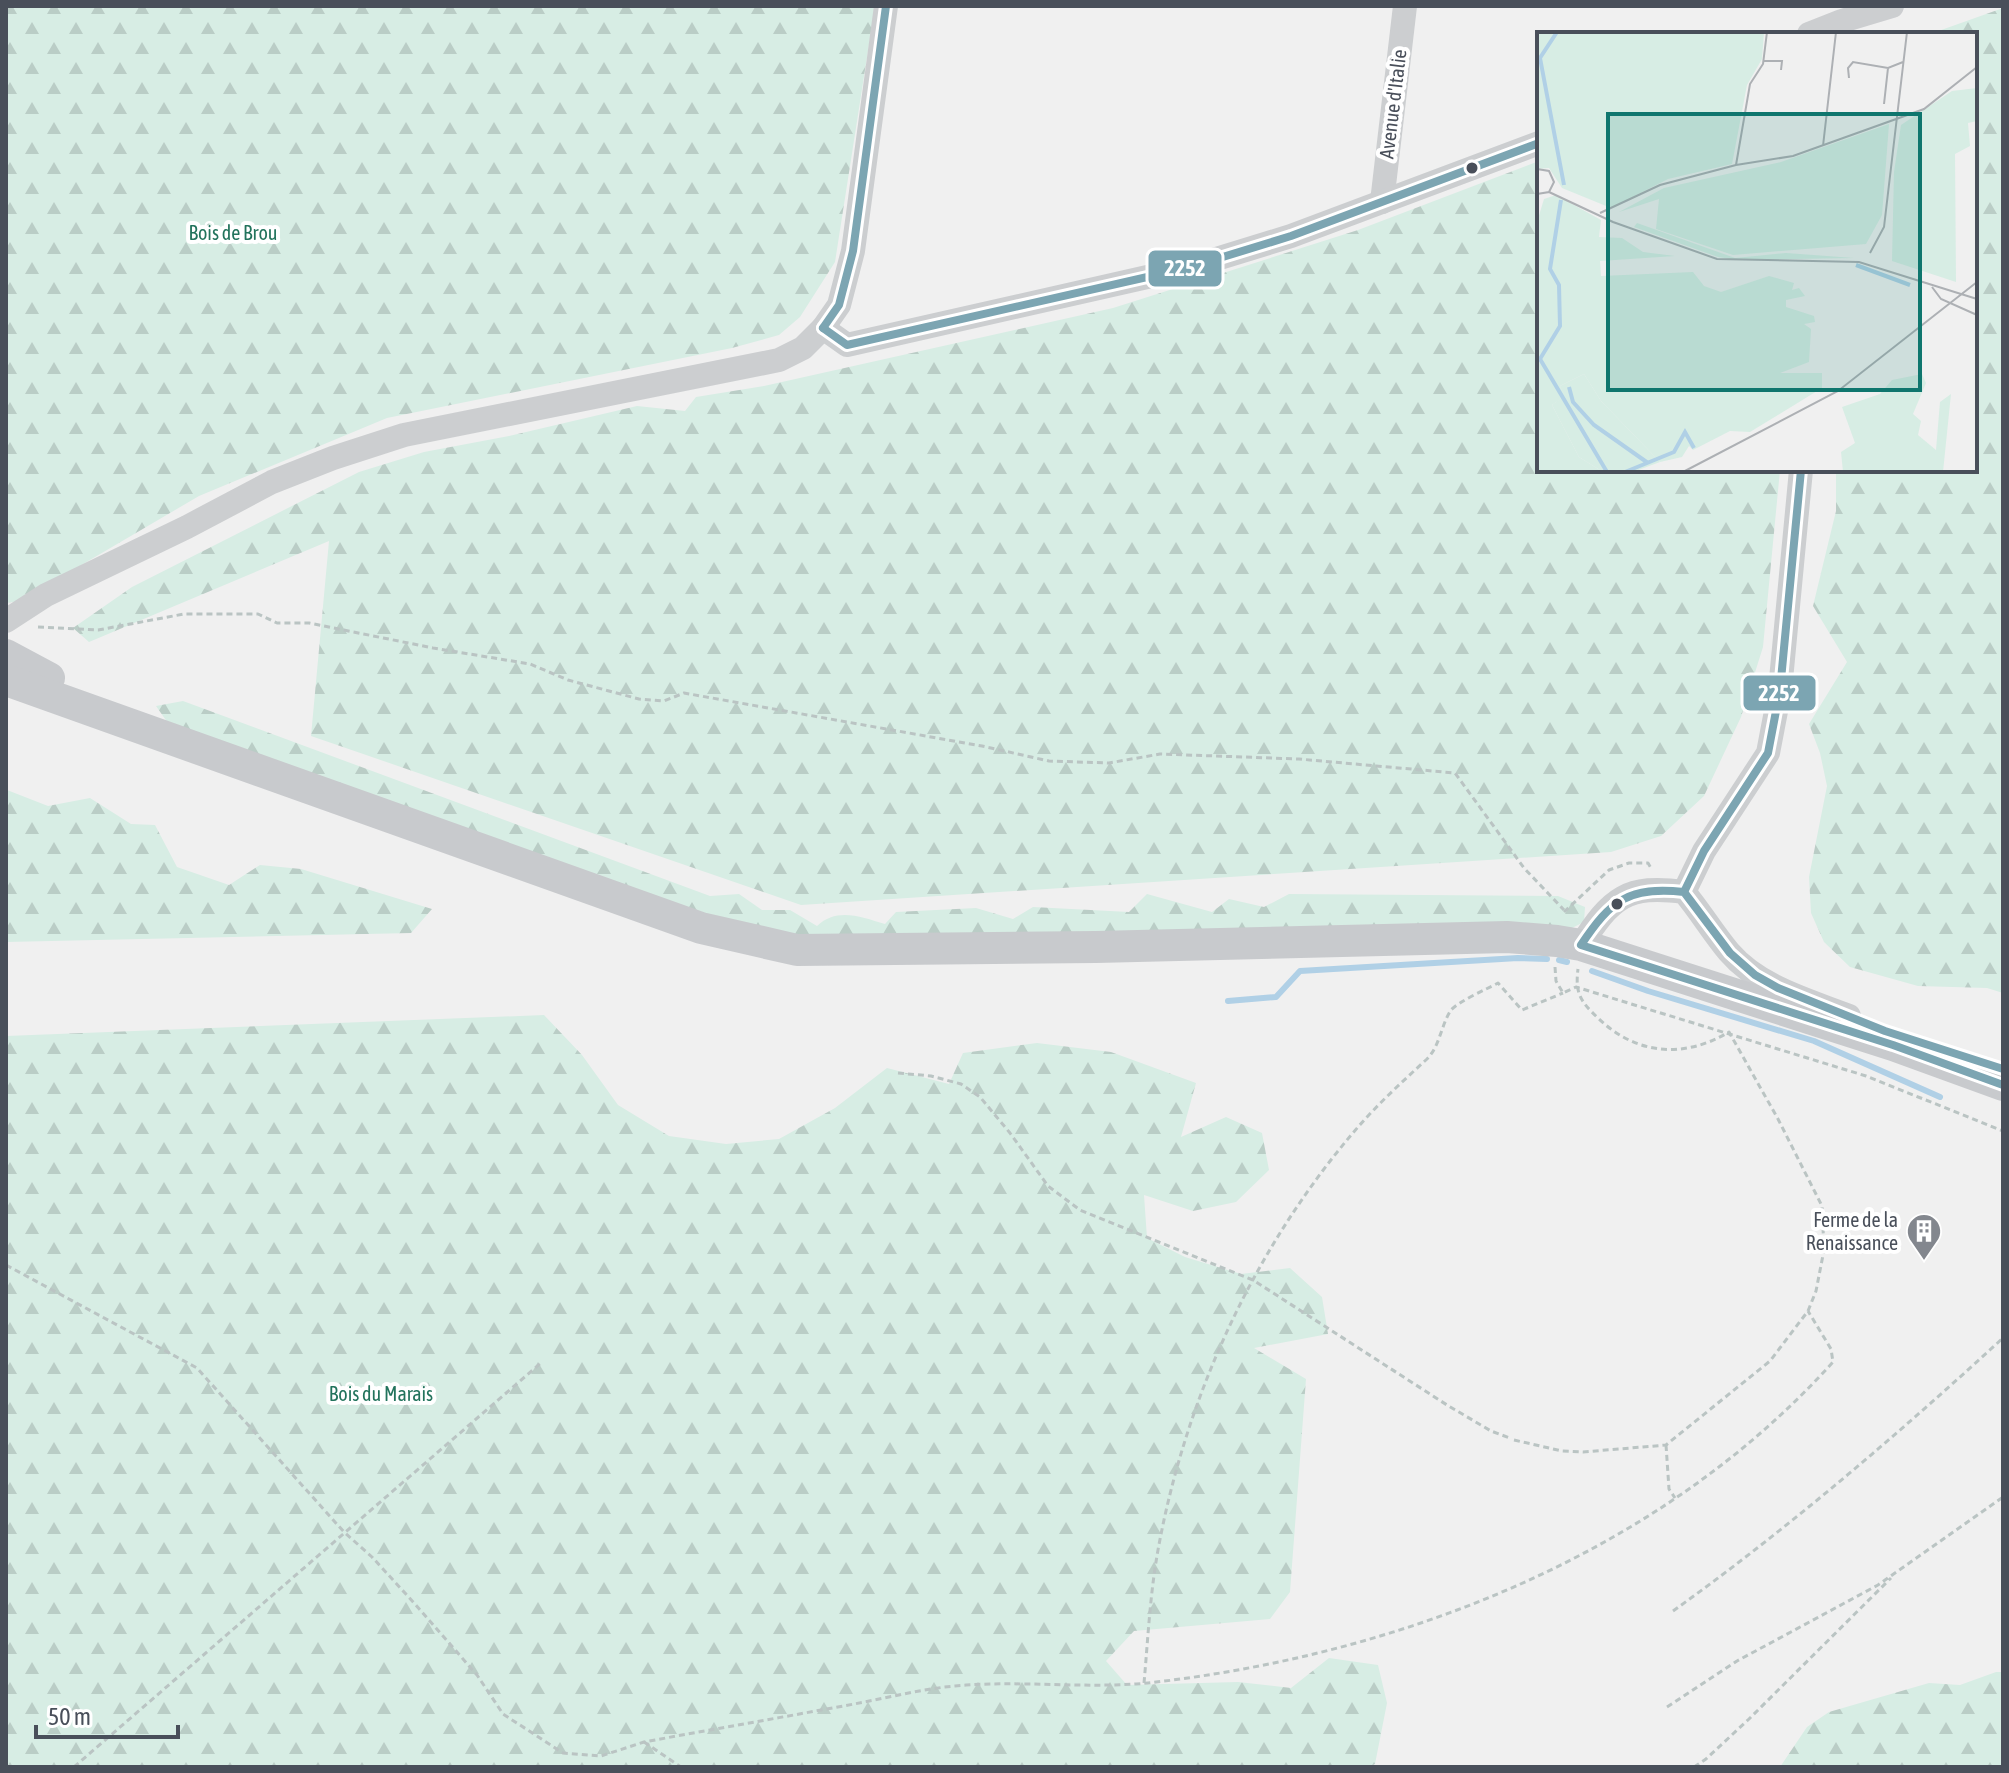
<svg xmlns="http://www.w3.org/2000/svg" width="2009" height="1773" font-family="'Asap Condensed',sans-serif">
<style>
.forest{fill:url(#forest-firs)}
.lines{fill:none;stroke-linecap:round;stroke-linejoin:round}
.stream{stroke:#b0d0e6;stroke-width:6}
.path{stroke:#bac4c3;stroke-width:3;stroke-dasharray:6 4;stroke-linecap:butt}
.minor{stroke:#ccced0;stroke-width:24}
.major{stroke:#c8cacd;stroke-width:32}
.bus-1-casing{stroke:#fff;stroke-width:14}
.bus-1{stroke:#7ca5b2;stroke-width:8}
.bus-dot{fill:#494f5a;stroke:#fff;stroke-width:3}
.labels{text-anchor:middle;stroke-width:8;stroke-linejoin:round;paint-order:stroke}
.street-label{font-size:20px;fill:#494f5a;stroke:#fff}
.park-label{font-size:20px;fill:#22735c;stroke:#fff}
.poi-label{font-size:20px;fill:#494f5a;stroke:#fff;text-anchor:end}
.inset-river{fill:none;stroke:#b0d0e6;stroke-width:4}
.inset-road{fill:none;stroke:#adb0b4;stroke-width:2}
.view{fill:#0f766e;fill-opacity:0.15;stroke:#0f766e;stroke-width:4}
.inset-edge{fill:none;stroke:#494f5a;stroke-width:4}
.line-badge{stroke:#fff;stroke-width:3}
.badge-label{font-size:22px;text-anchor:middle;font-weight:bold;fill:#fff}
</style>
<defs>
<pattern id="forest-firs" width="22" height="20" patternUnits="userSpaceOnUse" patternTransform="scale(2)"><rect width="22" height="20" fill="#d7ede4"/><path d="M5 1l3.5 6h-7zM16 11l3.5 6h-7z" fill="#bacdc6"/></pattern>
</defs>
<rect width="100%" height="100%" fill="#f0f0f0"/>
<g class="forest">
<polygon points="6,6 875,6 835,262 800,317 779,335 732,348 387,418 199,496 20,601 6,603"/>
<polygon points="2003,8 2003,993 1987,988 1918,986 1850,967 1824,942 1811,913 1809,877 1827,786 1820,753 1809,724 1847,662 1813,606 1836,511 1836,470 1975,470 1975,34 1930,34"/>
<polygon points="1539,161 1539,470 1780,470 1763,647 1741,717 1704,796 1661,836 1611,852 801,905 311,736 329,541 89,642 73,628 132,587 359,472 424,452 509,436 637,406 685,411 696,397 764,386 1113,308 1358,230"/>
<path d="M183 701 710 896 739 894 762 910H790L817 926C837 907 861 917 885 924L896 912 976 908 1013 919 1033 907 1129 912 1147 894 1212 912 1229 899 1264 907 1289 894 1558 896 1585 907 1584 922 1566 931 837 940 742 926 170 726 156 706Z"/>
<polygon points="7,790 48,806 90,798 131,824 155,825 177,867 229,885 260,865 301,869 432,909 411,933 6,942"/>
<polygon points="544,1015 582,1055 618,1105 669,1136 726,1144 779,1139 835,1108 887,1068 949,1084 963,1053 1037,1043 1111,1052 1196,1083 1181,1137 1226,1117 1262,1133 1269,1170 1236,1202 1193,1211 1144,1195 1147,1238 1185,1257 1241,1274 1290,1268 1322,1297 1328,1334 1254,1348 1306,1379 1290,1592 1270,1619 1134,1631 1106,1661 1127,1685 1238,1682 1291,1688 1329,1658 1378,1665 1387,1703 1375,1764 1369,1767 6,1767 6,1036"/>
<polygon points="1996,1672 2003,1672 2003,1767 1780,1767 1807,1727 1829,1712 1929,1683 1960,1685"/>
</g>
<g class="lines">
<g class="stream">
<polyline points="1559,960 1567,962"/>
<polyline points="1592,971 1648,991 1814,1041 1940,1097"/>
<polyline points="1228,1001 1276,997 1300,971 1518,958 1547,959"/>
</g>
<g class="path">
<polyline points="38,627 98,630 184,614 258,614 277,623 309,623 433,648 530,664 568,680 639,699 664,701 684,693 982,746 1049,761 1109,763 1160,754 1299,759 1455,773 1524,868 1564,910"/>
<polyline points="1564,912 1609,870 1629,863 1648,863 1651,868"/>
<polyline points="1555,967 1556,981 1563,993 1576,987 1866,1076 2003,1131"/>
<polyline points="898,1073 931,1076 961,1084 980,1097 1010,1133 1048,1186 1080,1210 1253,1280 1447,1405 1491,1431 1510,1438"/>
<path d="M6 1265 197 1368 344 1532 372 1557 415 1604 477 1675 503 1714 563 1753 601 1756 644 1742C714 1729 784 1717 854 1704 887 1698 921 1689 955 1686 1019 1680 1084 1689 1148 1683 1401 1655 1660 1554 1833 1362L1831 1349 1808 1311"/>
<path d="M1514 1440 1562 1451 1583 1452 1666 1445 1770 1361 1808 1311 1816 1291 1824 1250 1822 1206 1778 1119 1729 1032C1684 1059 1636 1055 1598 1018 1580 1001 1575 993 1578 969"/>
<polyline points="1666,1445 1669,1489 1675,1498"/>
<path d="M1673 1611C1789 1528 1898 1434 2003 1338"/>
<path d="M1144 1683C1148 1639 1150 1594 1158 1550 1186 1396 1255 1246 1358 1127 1379 1103 1403 1081 1427 1059 1440 1046 1441 1025 1451 1010 1459 1001 1487 989 1498 983L1522 1010 1563 993"/>
<polyline points="1667,1707 1737,1661 1878,1585 2003,1497"/>
<polyline points="644,1742 681,1767"/>
<polyline points="74,1767 542,1362"/>
<polyline points="1694,1767 1706,1759 1749,1719 1891,1578"/>
</g>
<g class="minor">
<polyline points="1809,34 1842,21 1892,6"/>
<polyline points="1382,202 1405,6"/>
<polyline points="823,328 847,345 1187,268 1291,236 1539,143"/>
<polyline points="6,621 46,595 187,527 272,482 333,458 404,435 779,360 803,348 823,328 839,305 853,251 886,6"/>
<polyline points="1684,892 1704,851 1768,753 1780,690 1801,470"/>
<path d="M1581 945C1611 898 1627 884 1684 892 1700 911 1713 933 1729 952 1759 987 1808 1000 1849 1016"/>
</g>
<g class="major">
<polyline points="6,655 49,678"/>
<polyline points="6,680 701,928 797,950 1096,947 1507,937 1557,941 1581,945 1893,1045 2003,1085"/>
</g>
<g class="bus-1-casing">
<g id="bus-1">
<polyline points="823,328 847,345 1187,268 1291,236 1539,143"/>
<polyline points="823,328 839,305 853,251 886,6"/>
<polyline points="1684,892 1704,851 1768,753 1780,690 1801,470"/>
<path d="M2003 1069 1885 1031 1778 988 1755 975 1730 953 1684 892C1629 886 1611 900 1581 945L1893 1045 2003 1085"/>
</g>
</g>
<use href="#bus-1" class="bus-1"/>
</g>
<defs>
<g id="building-pin" transform="scale(1.8)"><path d="M0 17L-7.5 6A9.5 9.5 0 1 1 7.5 6Z" fill="#83878e" stroke="#fff"/><path d="M-4-6H4V6H1V3H-1V6H-4ZM-2.5-4.3h1.7v1.8h-1.7ZM.8-4.3h1.7v1.8H.8ZM-2.5-1h1.7V.8h-1.7ZM.8-1h1.7V.8H.8Z" fill="#fff"/></g>
</defs>
<g fill-rule="evenodd">
<use href="#building-pin" x="1924" y="1231"/>
</g>
<g class="bus-dot">
<circle cx="1472" cy="168" r="7"/>
<circle cx="1617" cy="904" r="7"/>
</g>
<g class="labels">
<g class="street-label">
<text transform="translate(1393 104) rotate(-83)" y="7">Avenue d'Italie</text>
</g>
<g class="park-label">
<text x="233" y="240">Bois de Brou</text>
<text x="381" y="1401">Bois du Marais</text>
</g>
<g class="poi-label">
<text x="1898" y="1227">Ferme de la<tspan x="1898" dy="23">Renaissance</tspan></text>
</g>
</g>
<g transform="translate(1537 32)">
<rect width="440" height="440" fill="#f0f0f0"/>
<path d="M47 342 64 369 123 430 96 440H66L42 425 15 373 27 364 23 354Z" fill="#d7ede4"/>
<path d="M0 0H227L225 27 210 53 195 132 131 147 74 176 25 156 12 136 0 137ZM440 56V89L431 91 433 114 418 122 419 250 355 229 357 140 364 93 415 59ZM352 92 345 183 329 212 196 223 119 197 122 167 82 180 127 156 244 130ZM19 163 64 188 62 205 85 206 106 220 138 224 63 229 64 244 156 240 167 254 184 260 232 244 257 251 255 258 262 256 268 264 249 268V275L277 284 278 290 267 292 274 297 272 330 243 341H285V356L213 400 193 399 156 418 152 414 145 425 123 430 64 369 47 342 23 354 28 364 15 373 42 425 66 440H0V190L7 167ZM100 191 198 226 249 221 317 226 201 228 181 225 97 195ZM385 342 389 351 376 382 384 389 381 403 399 418 403 370 414 362 406 440H306L304 420 318 411 305 375 343 362 355 348Z" fill="#d7ede4"/>
<path class="inset-river" d="M20 0 3 26 27 153M24 168 13 237 22 253 23 294 3 327 70 440M319 233 373 253M32 355 36 370 57 393 111 431M88 440 137 420 148 400 157 416"/>
<path class="inset-road" d="M226 29H245L244 38M312 46 311 36 316 30 351 36 366 30M347 72 351 36M286 114 299 0M199 133 256 124 387 77 440 35M199 133 213 52 226 32 230 0M0 137 12 139 17 150 12 160 0 162M12 160 76 190 180 227 322 230 440 267M63 181 123 153 199 133M333 221 347 195 370 0M395 255 404 267 440 283M146 440 301 359 440 250"/>
<path class="view" d="M71 82H383V358H71Z"/>
<rect width="440" height="440" class="inset-edge"/>
</g>
<g class="line-badge">
<rect x="1147" y="249" width="76" height="39" rx="8" fill="#7ca5b2"/>
<rect x="1742" y="674" width="75" height="38" rx="8" fill="#7ca5b2"/>
</g>
<g class="badge-label">
<text x="1185" y="276">2252</text>
<text x="1779" y="701">2252</text>
</g>
<rect width="2009" height="1773" fill="none" stroke="#494f5a" stroke-width="16"/>
<path d="M36 1725v12h142v-12" fill="none" stroke="#494f5a" stroke-width="4"/>
<text x="48" y="1725" font-size="24" fill="#494f5a" stroke="#ffffff" stroke-width="6" paint-order="stroke">50 m</text>
</svg>
